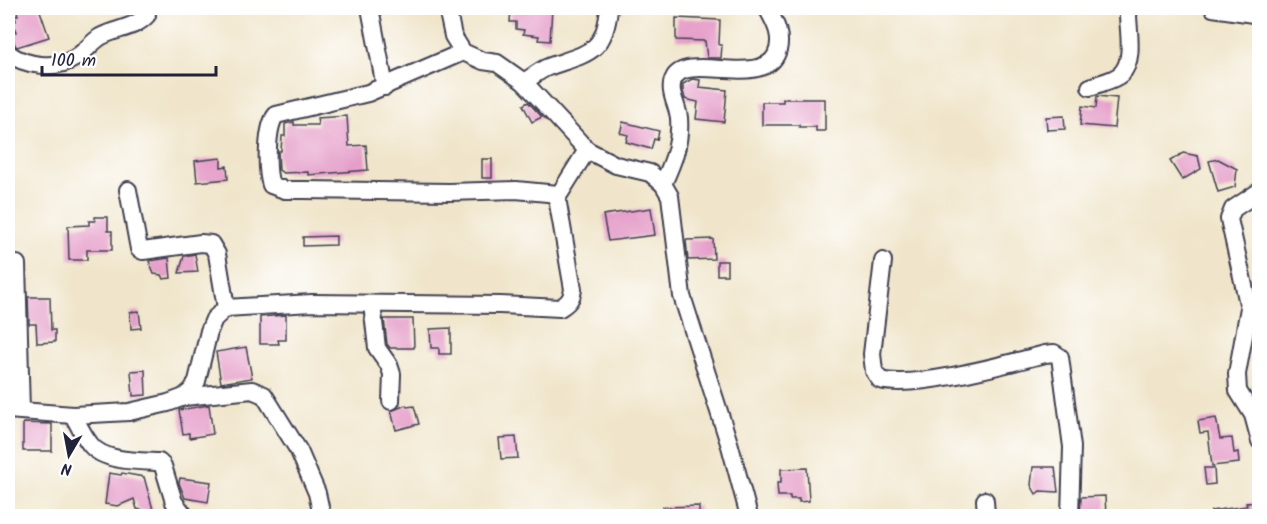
<svg xmlns="http://www.w3.org/2000/svg" width="1267" height="524" font-family="Kalam,sans-serif">
<style>
.building{fill:#e59ec9}
.lines{fill:none;stroke-linecap:round;stroke-linejoin:round}
.minor-casing{stroke:#413f50;stroke-width:20}
.minor{stroke:#fff;stroke-width:16}
</style>
<rect width="100%" height="100%" fill="#fff"/>
<filter id="ink" filterUnits="userSpaceOnUse"><feTurbulence type="fractalNoise" baseFrequency=".0167" numOctaves="2"/><feDisplacementMap in="SourceGraphic" scale="12" xChannelSelector="R" yChannelSelector="G"/><feConvolveMatrix kernelMatrix="1 2 1 2 8 2 1 2 1" color-interpolation-filters="sRGB"/></filter>
<filter id="wash" filterUnits="userSpaceOnUse"><feTurbulence type="fractalNoise" baseFrequency=".008" numOctaves="4" result="noise"/><feDisplacementMap in="SourceGraphic" scale="24" xChannelSelector="R" yChannelSelector="G"/><feGaussianBlur stdDeviation="1.35" result="paint"/><feColorMatrix in="noise" values="0 0 0 0 0 0 0 0 0 0 0 0 0 0 0 0 0 1.4 0 .05"/><feComposite in="paint" operator="in"/></filter>
<g filter="url(#wash)">
<rect width="100%" height="100%" fill="#f0e5ca"/>
<g id="blocks">
<g class="building">
<polygon points="16,8 39,8 49,37 17,47 15,45 11,33 16,32 13,22 16,21 15,16 18,15"/>
<polygon points="511,8 552,8 550,41 538,40 539,36 523,34 524,30 516,29 516,22 510,22"/>
<polygon points="676,18 720,20 719,45 722,45 721,58 707,58 705,41 676,40"/>
<polygon points="692,79 700,80 699,87 727,90 724,122 696,119 698,102 685,99 683,91 683,84"/>
<polygon points="1097,96 1117,98 1114,128 1080,125 1082,106 1096,108"/>
<polygon points="783,99 825,99 825,131 816,131 816,127 799,127 799,125 762,125 762,102 783,102"/>
<polygon points="528,102 542,117 532,122 523,105"/>
<polygon points="347,116 349,146 366,145 368,170 308,175 308,172 283,173 279,170 278,151 281,151 282,136 285,136 285,124 294,122 294,125 318,125 317,118"/>
<polygon points="1064,116 1065,129 1047,130 1046,117"/>
<polygon points="623,122 659,131 657,140 654,139 651,149 626,142 628,135 620,133"/>
<polygon points="1183,153 1198,156 1201,169 1182,180 1170,161"/>
<polygon points="221,158 221,167 227,166 228,179 197,182 195,161"/>
<rect x="482" y="159" width="10" height="19"/>
<polygon points="1218,159 1237,169 1235,187 1218,192 1209,161"/>
<polygon points="651,208 655,235 608,241 603,215"/>
<polygon points="95,217 108,217 108,231 112,231 112,250 87,250 87,260 69,260 68,226 89,225 89,221 95,221"/>
<polygon points="336,236 336,245 303,246 303,237"/>
<polygon points="713,239 714,259 688,260 686,240"/>
<polygon points="195,254 198,272 179,273 184,256"/>
<polygon points="169,258 171,278 163,279 161,275 154,274 149,261"/>
<rect x="717" y="261" width="10" height="14"/>
<polygon points="28,297 50,297 51,330 55,330 55,342 37,343 36,324 29,324"/>
<polygon points="139,311 141,328 131,329 130,312"/>
<polygon points="286,315 286,340 278,340 279,344 260,344 260,317"/>
<polygon points="384,319 413,319 414,348 390,348 387,344"/>
<polygon points="451,328 451,354 439,354 439,348 431,348 430,329"/>
<polygon points="246,347 252,378 221,383 216,352"/>
<polygon points="145,370 146,395 133,396 131,371"/>
<polygon points="209,405 213,434 189,438 189,433 183,434 179,410"/>
<polygon points="406,405 407,407 414,406 419,424 396,430 391,411"/>
<polygon points="1216,418 1220,439 1232,438 1234,453 1238,452 1239,463 1212,466 1208,432 1200,433 1198,421"/>
<polygon points="23,423 52,424 52,451 23,451"/>
<polygon points="516,437 518,458 501,459 499,438"/>
<polygon points="1033,467 1055,467 1058,492 1040,491 1036,494 1031,485"/>
<polygon points="807,468 809,501 799,502 799,499 790,499 790,496 778,496 777,483 781,483 781,469"/>
<polygon points="1204,468 1214,468 1215,484 1206,485"/>
<polygon points="109,473 121,475 122,473 144,477 154,513 137,509 134,499 118,506 105,504"/>
<polygon points="180,478 211,482 208,502 185,498 179,483"/>
<polygon points="1105,496 1106,516 1080,516 1081,497"/>
<polygon points="1256,502 1257,516 1211,516 1211,511 1247,506 1246,503"/>
<polygon points="699,506 699,516 663,516 663,507"/>
</g>
</g>
</g>
<g filter="url(#ink)">
<use href="#blocks" fill-opacity="0" stroke="#413f50" stroke-width="1.5"/>
<g class="lines">
<g class="minor-casing">
<g id="minor">
<polyline points="370,8 385,87"/>
<polyline points="447,8 453,36 463,52 483,61 497,63 524,82 587,150 616,165 650,173 663,184 670,196 682,296 730,446 749,516"/>
<polyline points="1213,8 1260,15"/>
<path d="M463 52 368 93 276 115C266 127 266 171 271 185L285 190H304L449 192 516 190 558 194"/>
<path d="M8 53C25 66 56 70 75 58 84 53 91 43 100 37 116 28 134 29 147 15L146 8"/>
<path d="M524 82C532 77 540 70 548 67 587 53 605 54 609 8"/>
<path d="M1090 87C1099 83 1113 81 1121 74 1135 60 1128 31 1128 14L1130 8"/>
<path d="M663 184C673 162 681 143 679 118 678 106 667 90 674 78 686 53 760 87 776 55 784 38 775 22 767 8"/>
<polyline points="128,190 139,249 143,251 201,243 211,244 217,254 226,308"/>
<polyline points="1260,191 1233,209 1229,219 1249,308 1237,374 1238,391 1253,415 1260,441"/>
<path d="M883 261 872 354 874 371 880 380C917 389 1006 364 1045 354L1054 353 1060 357 1072 447 1070 516"/>
<polyline points="17,264 21,411"/>
<polyline points="372,304 377,348 389,365 392,374 391,401"/>
<polyline points="184,397 252,390 264,395 299,451 317,493 322,516"/>
<path d="M8 410 73 415 129 412 168 403 184 397 192 390 197 381 209 331 214 319 226 308 312 303 500 305 560 308C568 303 572 299 573 289L557 198 587 150"/>
<path d="M73 415C78 424 83 435 90 444 103 462 138 461 159 462L163 466 174 502 185 516"/>
<polyline points="985,500 986,516"/>
</g>
</g>
<use href="#minor" class="minor"/>
</g>
</g>
<rect width="1267" height="524" fill="none" stroke="#fff" stroke-width="30"/>
<g transform="translate(69 455) rotate(190)" stroke="#ffffff" stroke-width="4.5" paint-order="stroke">
<path d="M0-4.5L10 22L0 15L-10 22Z" fill="#22223b"/>
<text y="-9" font-size="16" font-weight="bold" text-anchor="middle" fill="#22223b">N</text>
</g>
<path d="M42 66v9h174v-9" fill="none" stroke="#22223b" stroke-width="3"/>
<text x="51" y="66" font-size="18" fill="#22223b" stroke="#ffffff" stroke-width="4.5" paint-order="stroke">100 m</text>
</svg>
